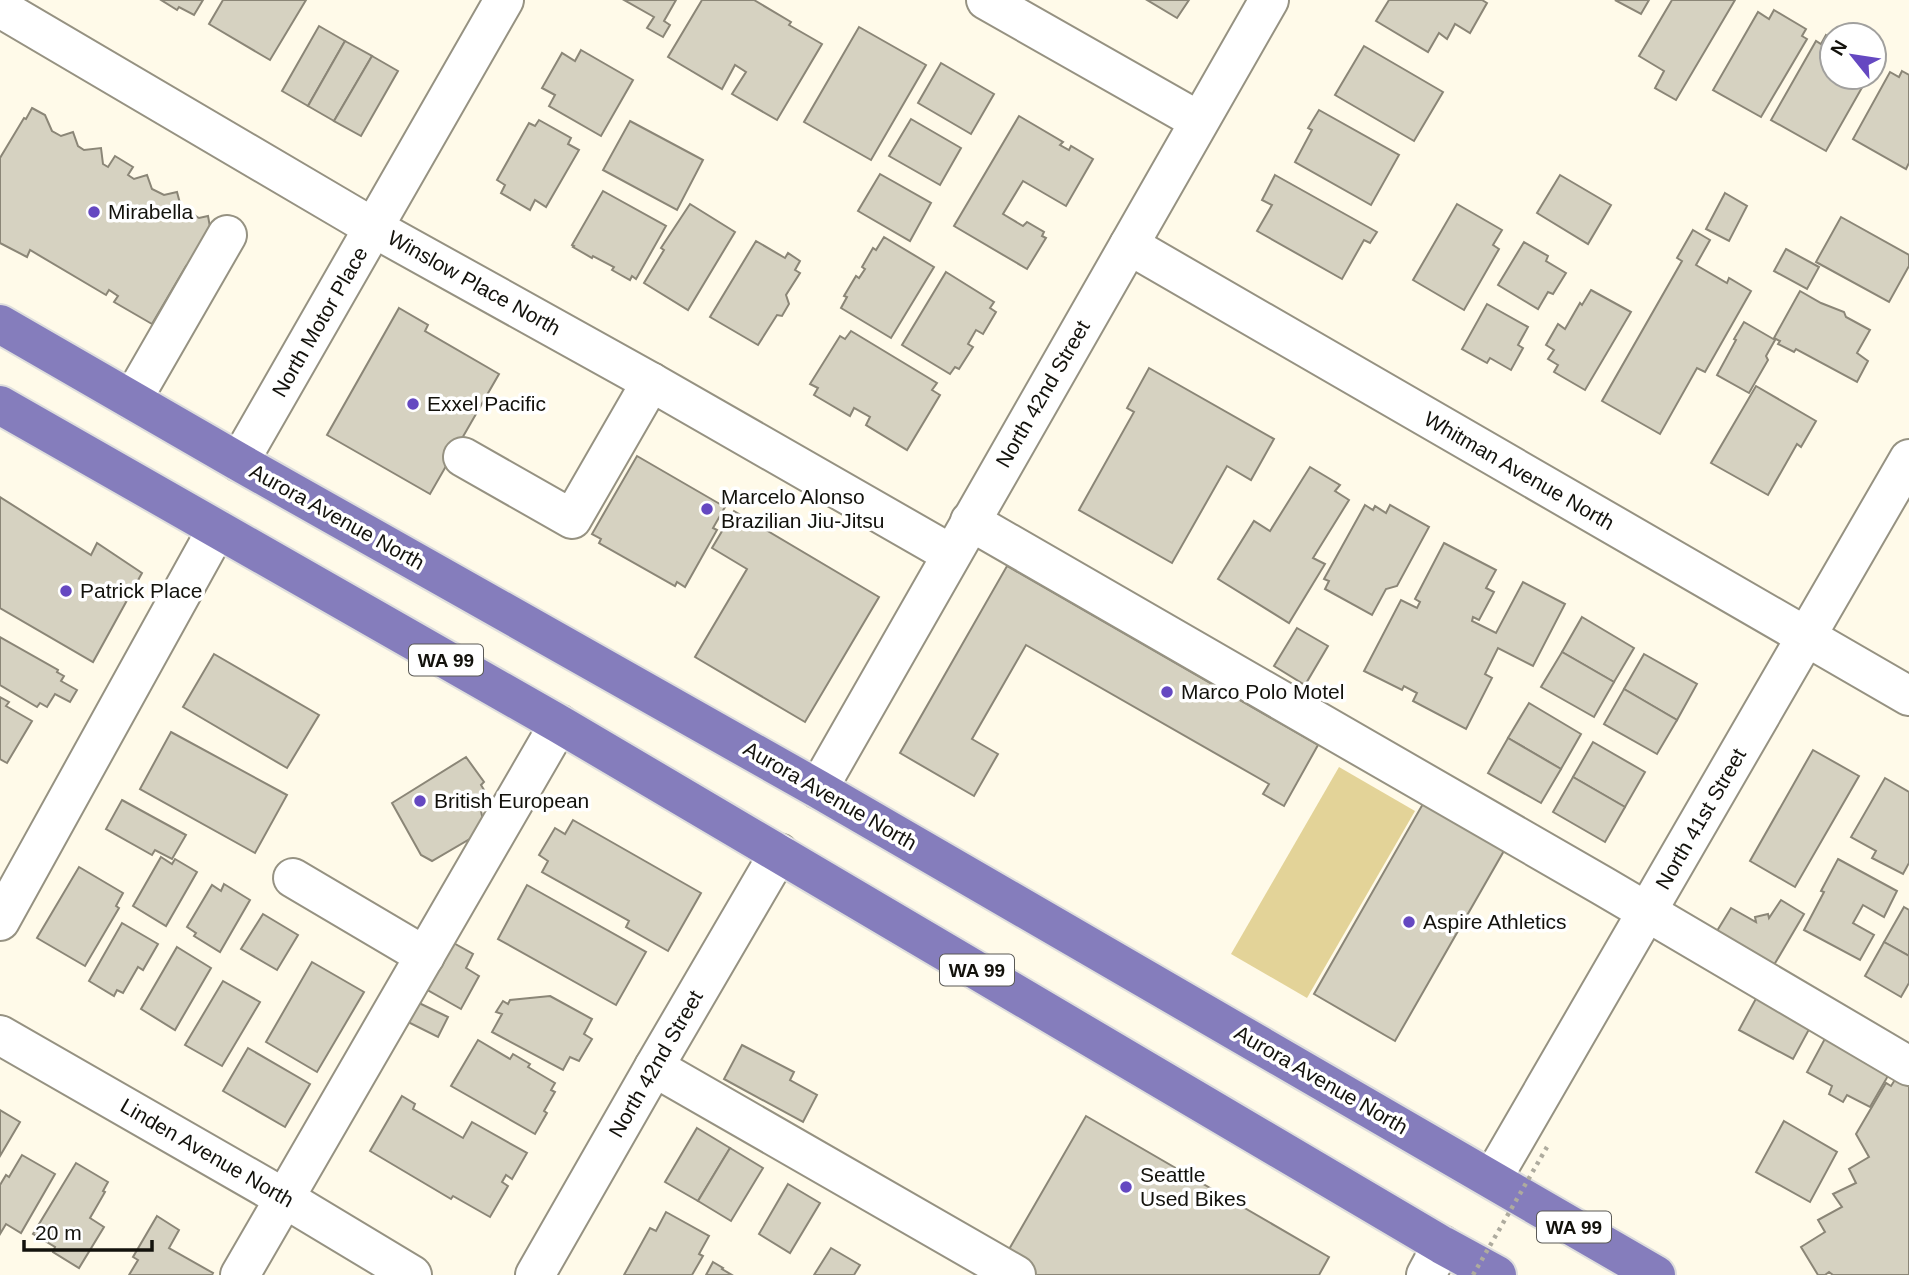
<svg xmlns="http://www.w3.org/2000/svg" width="1909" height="1275" font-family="Arial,sans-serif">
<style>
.green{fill:#e3d398}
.building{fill:#d6d2c1;stroke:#8b8677;stroke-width:2}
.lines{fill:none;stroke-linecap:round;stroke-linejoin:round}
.minor-casing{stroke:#969282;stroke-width:42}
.highway-casing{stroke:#dededd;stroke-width:42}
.minor{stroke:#fff;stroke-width:38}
.highway{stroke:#857dbc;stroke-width:38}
.path-bridge{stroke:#aeab9e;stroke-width:4.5;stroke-dasharray:3.5 5;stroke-linecap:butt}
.poi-dot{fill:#6548c1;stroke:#fff;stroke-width:2.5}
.labels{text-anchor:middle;stroke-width:7;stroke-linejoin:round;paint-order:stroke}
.shield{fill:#fff;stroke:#5a5955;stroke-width:2}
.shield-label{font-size:19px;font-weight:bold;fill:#13120c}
.poi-label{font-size:21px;fill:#13120c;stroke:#fff;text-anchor:start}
.street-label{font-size:21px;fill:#13120c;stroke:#fff}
</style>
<rect width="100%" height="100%" fill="#fffae9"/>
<polygon class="green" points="1339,767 1415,811 1307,998 1231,954"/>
<g class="building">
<polygon points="161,0 203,0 194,15 179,7 177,10"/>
<polygon points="223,0 306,0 270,60 209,24"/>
<polygon points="624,0 676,0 664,21 670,25 663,37 647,28 654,17"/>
<polygon points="702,0 754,0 791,22 789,25 822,44 777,120 732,94 746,72 735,65 722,89 668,57"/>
<polygon points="1147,0 1189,0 1177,18"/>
<polygon points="1389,0 1482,0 1487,3 1470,33 1455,24 1447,39 1439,33 1428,52 1376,21"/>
<polygon points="1615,0 1649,0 1641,14"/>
<polygon points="1672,0 1735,0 1676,100 1655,88 1664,71 1639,56"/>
<polygon points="1774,10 1806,29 1802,36 1807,39 1761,117 1713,90 1758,12 1769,19"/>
<polygon points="319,26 345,41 308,106 282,91"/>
<polygon points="859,27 926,65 871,160 804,122"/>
<polygon points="1826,35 1832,39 1832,77 1868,77 1826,151 1771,120 1816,41 1821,44"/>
<polygon points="345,41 372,56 334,121 308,106"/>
<polygon points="1364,46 1443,92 1414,141 1335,95"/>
<polygon points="581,50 633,80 601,136 549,106 555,95 542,88 562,53 575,61"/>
<polygon points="372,56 398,71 361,136 334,121"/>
<polygon points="941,63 994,94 971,134 918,103"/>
<polygon points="1902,71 1909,75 1909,163 1906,169 1853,139 1890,72 1899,77"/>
<polygon points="32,108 45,115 52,131 61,136 73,132 78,146 84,150 101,148 103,164 108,167 115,156 133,167 128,175 134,179 147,175 152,189 164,195 177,192 181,207 199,218 208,216 213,243 188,267 186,266 152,324 114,302 118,296 109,290 106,295 30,250 27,257 0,243 0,158 24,118 26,119"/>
<polygon points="1319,110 1399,155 1371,205 1295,162 1312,130 1308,128"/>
<polygon points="1019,116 1063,142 1060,145 1069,150 1071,146 1093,159 1066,206 1023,181 1003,214 1023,226 1027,222 1044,232 1042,236 1046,238 1027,269 954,226"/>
<polygon points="911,119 961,148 940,185 889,156"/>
<polygon points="539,120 571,138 568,144 579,150 546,207 535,200 530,210 501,193 505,185 497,180 529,123 535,126"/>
<polygon points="630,121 703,160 677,210 603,170"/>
<polygon points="880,174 931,203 910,241 858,211"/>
<polygon points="1275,175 1377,232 1370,243 1364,240 1342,279 1257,231 1272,205 1262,200"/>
<polygon points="1560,175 1611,205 1588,244 1537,213"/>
<polygon points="603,191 666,226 636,279 632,276 630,280 612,270 614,267 593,256 592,258 573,247 574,246 572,245"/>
<polygon points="1725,193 1747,206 1729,241 1706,229"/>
<polygon points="690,204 735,232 688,310 644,283 664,250 661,248"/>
<polygon points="1457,204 1502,230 1493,245 1499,249 1464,310 1413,280"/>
<polygon points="1841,217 1909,255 1909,266 1889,302 1816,262"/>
<polygon points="1693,230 1710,240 1696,265 1727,283 1729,278 1751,291 1705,372 1697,368 1660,434 1602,401 1682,261 1677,258"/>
<polygon points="884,237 934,267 891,338 841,308 847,297 844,296 856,276 859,278 865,269 862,267 873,248 876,250"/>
<polygon points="756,241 785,258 788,253 800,261 795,270 800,273 786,295 789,304 782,316 777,315 758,345 710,317"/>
<polygon points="1524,242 1548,256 1546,261 1566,273 1553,294 1548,292 1538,309 1498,285"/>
<polygon points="1786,249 1819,267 1807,289 1774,271"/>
<polygon points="946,272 994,302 990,308 996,312 983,334 976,330 968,344 973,347 959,369 955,367 950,374 902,345"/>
<polygon points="1591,290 1631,312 1585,390 1554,372 1558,365 1548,359 1554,350 1546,345 1558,324 1565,329 1580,303 1582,305"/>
<polygon points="1800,291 1821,303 1844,312 1846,317 1870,330 1857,353 1868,361 1857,382 1796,349 1794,352 1778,344 1780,341 1774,338"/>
<polygon points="1487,304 1528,327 1518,345 1523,348 1511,370 1490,358 1487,363 1462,349"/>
<polygon points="399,308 428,325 425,331 499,374 430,494 327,435"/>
<polygon points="1744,322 1775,340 1766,356 1768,360 1749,393 1717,375 1736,340 1734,339"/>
<polygon points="851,331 937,383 932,390 940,395 907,450 866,425 870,417 854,408 850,416 814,395 818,388 810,384 840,336 845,339"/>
<polygon points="1149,368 1274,439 1251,480 1227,466 1172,563 1079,510 1134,412 1127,408"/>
<polygon points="1756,386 1816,421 1801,447 1797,444 1768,495 1711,463"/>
<polygon points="637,456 725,507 713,528 717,530 685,587 677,582 675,586 599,543 601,539 592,534"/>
<polygon points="1310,467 1340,485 1335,491 1349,500 1313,558 1325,564 1289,623 1218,579 1254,521 1270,531"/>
<polygon points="0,497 91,555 97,543 142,573 93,662 0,608"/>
<polygon points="1365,505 1373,510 1375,506 1386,513 1390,505 1429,527 1397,586 1386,589 1372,615 1325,589 1329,581 1324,579"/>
<polygon points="734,511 879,597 805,722 695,657 747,569 712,548"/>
<polygon points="1444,543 1496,570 1486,588 1494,592 1479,620 1473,617 1472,621 1496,633 1523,582 1565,604 1533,666 1498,648 1485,674 1492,678 1466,729 1413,701 1417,693 1404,686 1402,690 1364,671 1401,600 1417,608 1420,602 1415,599"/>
<polygon points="1007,566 1318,745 1284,806 1263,794 1269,784 1026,645 972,739 998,754 974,796 900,753"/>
<polygon points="1582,617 1634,648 1614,682 1562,652"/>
<polygon points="1297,628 1328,646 1305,685 1274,666"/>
<polygon points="0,637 58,670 57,672 64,676 61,681 77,690 70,702 55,694 47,707 40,703 37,707 0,685"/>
<polygon points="1562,652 1614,682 1594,717 1541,687"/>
<polygon points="214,654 319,715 287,768 183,707"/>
<polygon points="1644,654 1697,684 1677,720 1624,689"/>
<polygon points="1624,689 1677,720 1657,754 1604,724"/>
<polygon points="0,697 9,702 6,706 32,721 7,763 0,759"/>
<polygon points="1529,703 1581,734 1561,769 1508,738"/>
<polygon points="171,732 287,795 255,853 140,789"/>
<polygon points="1508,738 1561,769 1541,803 1488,773"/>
<polygon points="1593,742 1645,772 1625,807 1573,777"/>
<polygon points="1813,750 1859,776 1795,887 1750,861"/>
<polygon points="466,757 484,782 481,785 492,803 481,811 485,830 432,861 421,855 392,803"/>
<polygon points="1573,777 1625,807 1605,842 1553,812"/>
<polygon points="1885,778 1909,792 1909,863 1903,874 1872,858 1876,851 1851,837"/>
<polygon points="122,800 186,835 172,859 155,850 152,855 106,829"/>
<polygon points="1424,802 1505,849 1395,1041 1314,994"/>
<polygon points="573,820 701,893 668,951 626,927 629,921 542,872 548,861 539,855 555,828 565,834"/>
<polygon points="161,857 172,864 175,859 197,872 166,926 133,906"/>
<polygon points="1838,859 1897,891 1884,917 1863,905 1853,923 1874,935 1860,960 1804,930 1824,892 1821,891"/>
<polygon points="79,867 123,893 116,906 119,908 85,966 37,938"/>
<polygon points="224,884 250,900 220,952 194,936 196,933 187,927 212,885 221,891"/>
<polygon points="527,885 646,952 616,1005 498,939"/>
<polygon points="1781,900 1804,914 1774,965 1717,931 1731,908 1756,922 1755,917 1768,914 1769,918"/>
<polygon points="1904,907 1909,910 1909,956 1884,942"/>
<polygon points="263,914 298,935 277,970 241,949"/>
<polygon points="122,923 158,944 143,970 138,967 123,993 117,990 114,996 89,981"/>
<polygon points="450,941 473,954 466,968 479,976 461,1009 424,988"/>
<polygon points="1884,942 1909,956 1909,983 1901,997 1865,976"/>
<polygon points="177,947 211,968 175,1030 141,1009"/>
<polygon points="312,962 364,992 317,1072 266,1042"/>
<polygon points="223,981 260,1002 222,1066 185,1045"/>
<polygon points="1759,993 1813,1022 1793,1059 1739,1030"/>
<polygon points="550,996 592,1019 584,1034 592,1039 579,1061 570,1057 563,1070 492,1032 502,1014 496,1012 503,1001 508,1004 510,1000"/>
<polygon points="415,1001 448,1017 438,1037 406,1021"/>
<polygon points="1828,1033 1892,1069 1870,1107 1847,1095 1843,1102 1829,1094 1832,1086 1807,1072"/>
<polygon points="478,1040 510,1059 513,1054 530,1064 528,1067 555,1083 551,1090 555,1092 544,1111 547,1113 535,1134 451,1086"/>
<polygon points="742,1045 794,1072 790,1080 817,1095 803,1122 724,1079"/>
<polygon points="248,1048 310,1084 285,1127 223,1091"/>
<polygon points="1898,1075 1909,1081 1909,1275 1833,1275 1829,1272 1825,1275 1818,1275 1801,1247 1825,1232 1818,1220 1842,1207 1833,1194 1856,1183 1849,1169 1869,1157 1856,1134 1886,1083 1891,1086"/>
<polygon points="402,1096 415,1104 413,1109 463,1138 472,1122 527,1153 512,1179 506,1175 502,1182 508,1186 490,1217 453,1196 451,1199 370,1151"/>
<polygon points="0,1110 20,1122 0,1156"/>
<polygon points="1086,1116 1329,1257 1319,1275 1033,1275 1004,1258"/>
<polygon points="1784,1121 1837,1152 1810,1202 1756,1172"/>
<polygon points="697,1128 730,1148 698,1201 665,1182"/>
<polygon points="730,1148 763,1168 731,1221 698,1201"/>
<polygon points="22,1155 55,1174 21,1233 6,1224 0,1234 0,1185 6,1175 9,1177"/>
<polygon points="76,1163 108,1182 103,1191 105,1192 90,1218 104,1227 79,1268 53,1252 55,1247 33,1234"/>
<polygon points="788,1184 820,1203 790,1253 759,1234"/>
<polygon points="666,1212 709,1236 699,1254 703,1256 692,1275 624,1275 650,1228 656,1231"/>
<polygon points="157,1216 179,1230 169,1248 213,1273 212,1275 129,1275 138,1260 133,1257"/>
<polygon points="831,1248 860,1265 854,1275 814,1275"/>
<polygon points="713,1262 723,1268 722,1269 732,1275 706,1275"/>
</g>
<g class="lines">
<g class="minor-casing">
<g id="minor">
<polyline points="986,0 1199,121"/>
<polyline points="0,8 374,228 651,382 951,554"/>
<polyline points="1129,245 1909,696"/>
<polyline points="132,400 227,235"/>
<polyline points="463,457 572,519 651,382"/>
<polyline points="239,462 504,0"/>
<polyline points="970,521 1603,886 1909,1066"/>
<polyline points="818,789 1269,0"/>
<polyline points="293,878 425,956"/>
<polyline points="0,921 217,529"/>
<polyline points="0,1035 284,1198 412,1275"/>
<polyline points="654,1067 1016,1275"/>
<polyline points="1492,1179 1909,459"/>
<polyline points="240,1275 559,724"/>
<polyline points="535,1275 654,1067 779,853"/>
<polyline points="1426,1275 1442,1245"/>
</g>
</g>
<g class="highway-casing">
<g id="highway">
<polyline points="0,324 239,462 818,789 1656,1275"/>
<polyline points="0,405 559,724 1442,1245 1497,1275"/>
</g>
</g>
<use href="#minor" class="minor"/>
<use href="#highway" class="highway"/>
<polyline class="path-bridge" points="1473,1275 1547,1147"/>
</g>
<g class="poi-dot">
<circle cx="94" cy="212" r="7"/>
<circle cx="413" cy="404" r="7"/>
<circle cx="707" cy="509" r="7"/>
<circle cx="66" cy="591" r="7"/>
<circle cx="1167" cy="692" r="7"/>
<circle cx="420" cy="801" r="7"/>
<circle cx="1409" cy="922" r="7"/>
<circle cx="1126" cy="1187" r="7"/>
</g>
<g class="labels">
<g class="shield">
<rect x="409" y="644.5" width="74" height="31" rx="5"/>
<rect x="940" y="954.5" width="74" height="31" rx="5"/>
<rect x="1537" y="1211.5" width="74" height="31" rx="5"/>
</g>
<g class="shield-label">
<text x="446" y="667">WA 99</text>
<text x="977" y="977">WA 99</text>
<text x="1574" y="1234">WA 99</text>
</g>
<g class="poi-label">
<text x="108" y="219">Mirabella</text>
<text x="427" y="411">Exxel Pacific</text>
<text x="721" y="504">Marcelo Alonso<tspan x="721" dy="24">Brazilian Jiu-Jitsu</tspan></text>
<text x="80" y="598">Patrick Place</text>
<text x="1181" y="699">Marco Polo Motel</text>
<text x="434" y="808">British European</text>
<text x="1423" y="929">Aspire Athletics</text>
<text x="1140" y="1182">Seattle<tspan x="1140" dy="24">Used Bikes</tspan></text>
</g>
<g class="street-label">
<text transform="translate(474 283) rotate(29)" y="7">Winslow Place North</text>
<text transform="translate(320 322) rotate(-60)" y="7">North Motor Place</text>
<text transform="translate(1043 394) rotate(-60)" y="7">North 42nd Street</text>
<text transform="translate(1519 471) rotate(30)" y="7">Whitman Avenue North</text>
<text transform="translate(337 517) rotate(29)" y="7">Aurora Avenue North</text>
<text transform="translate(830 796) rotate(30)" y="7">Aurora Avenue North</text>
<text transform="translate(1701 819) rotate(-60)" y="7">North 41st Street</text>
<text transform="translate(656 1064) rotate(-60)" y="7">North 42nd Street</text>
<text transform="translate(1321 1080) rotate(30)" y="7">Aurora Avenue North</text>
<text transform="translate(207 1153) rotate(30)" y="7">Linden Avenue North</text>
</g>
</g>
<g transform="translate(1853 56) rotate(300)"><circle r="33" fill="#ffffff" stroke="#a1a09e" stroke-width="2"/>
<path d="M0-5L12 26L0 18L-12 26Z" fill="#6548c1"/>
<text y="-10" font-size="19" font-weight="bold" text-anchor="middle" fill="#13120c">N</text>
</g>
<path d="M24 1240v10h128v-10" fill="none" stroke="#13120c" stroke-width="3.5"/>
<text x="35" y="1240" font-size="21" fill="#13120c" stroke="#ffffff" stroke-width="5" paint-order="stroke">20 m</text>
</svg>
